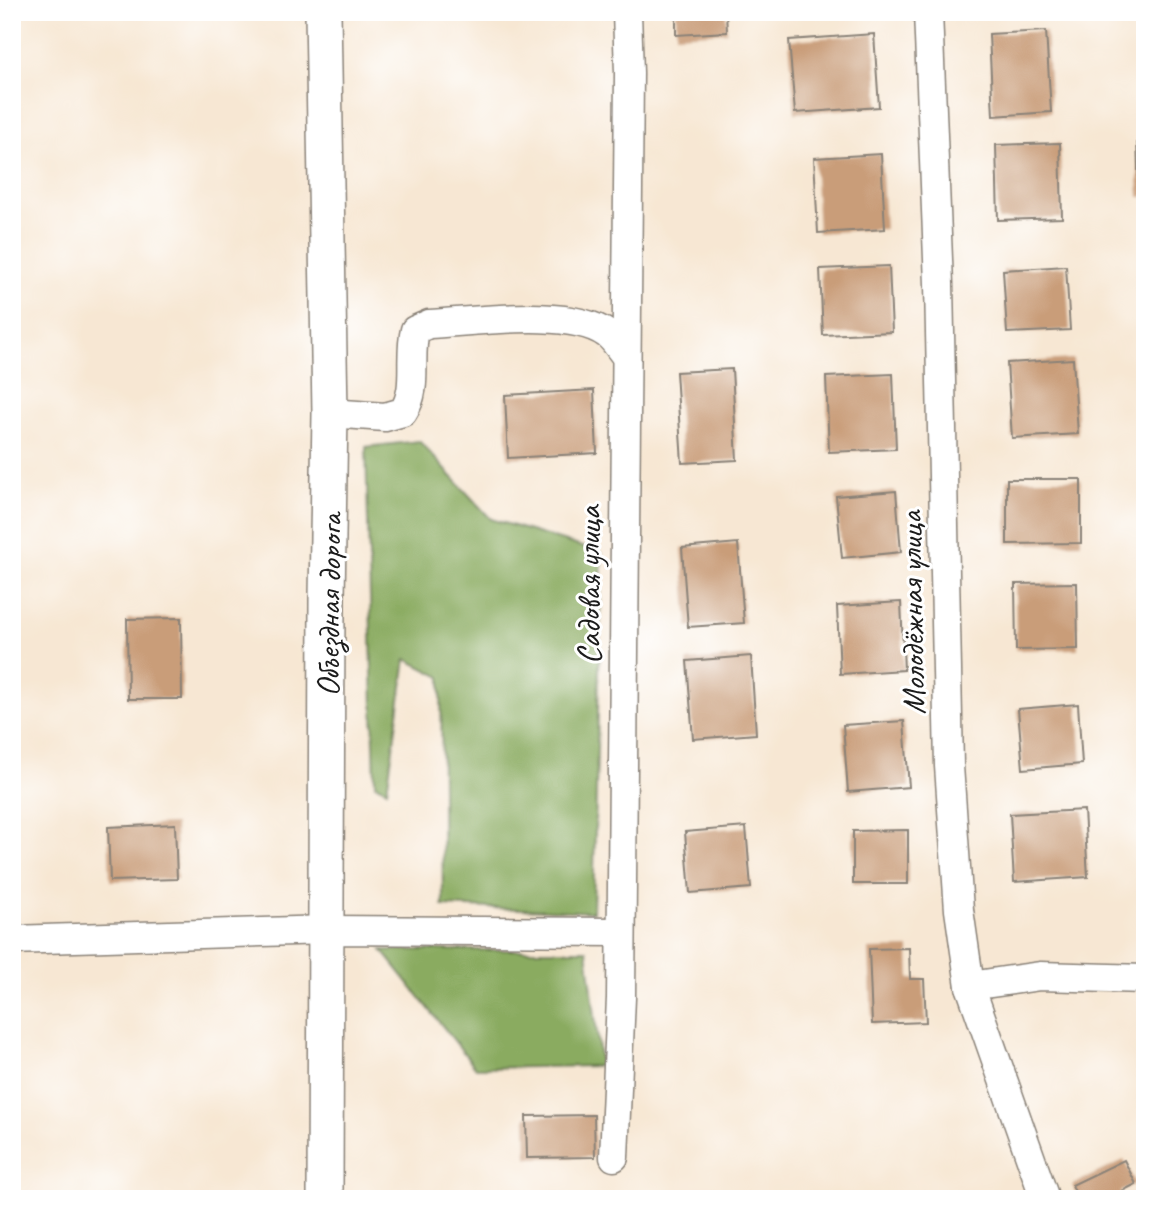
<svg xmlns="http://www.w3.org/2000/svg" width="1157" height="1211" font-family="Caveat,sans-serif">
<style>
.forest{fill:#8aab60;stroke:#53643e;stroke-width:2}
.building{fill:#c99d79}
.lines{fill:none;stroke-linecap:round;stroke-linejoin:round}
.minor-casing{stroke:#8a8278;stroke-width:31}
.major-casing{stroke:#8a8278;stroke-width:38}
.minor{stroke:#fff;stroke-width:28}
.major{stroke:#fff;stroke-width:35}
.labels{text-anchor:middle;stroke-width:6;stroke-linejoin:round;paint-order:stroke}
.street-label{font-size:33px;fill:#1c1c1c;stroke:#fff}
</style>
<rect width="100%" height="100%" fill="#fff"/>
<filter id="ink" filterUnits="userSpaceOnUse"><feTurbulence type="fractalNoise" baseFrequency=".0143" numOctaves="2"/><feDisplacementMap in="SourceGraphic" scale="14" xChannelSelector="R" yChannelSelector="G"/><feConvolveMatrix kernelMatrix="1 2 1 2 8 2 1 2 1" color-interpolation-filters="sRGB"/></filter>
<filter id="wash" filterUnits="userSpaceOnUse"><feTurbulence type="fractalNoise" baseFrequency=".00686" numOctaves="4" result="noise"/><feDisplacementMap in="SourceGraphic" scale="28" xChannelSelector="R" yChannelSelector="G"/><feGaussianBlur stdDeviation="1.57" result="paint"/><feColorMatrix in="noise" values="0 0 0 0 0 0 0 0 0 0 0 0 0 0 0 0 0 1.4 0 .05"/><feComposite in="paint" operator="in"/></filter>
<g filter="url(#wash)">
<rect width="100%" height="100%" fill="#f7e7d3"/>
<g class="forest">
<polygon points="419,441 491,519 602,553 593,912 443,906 441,677 406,659 387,790 375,784 366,447"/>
<polygon points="382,950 587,950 601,1066 476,1068"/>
</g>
<g id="blocks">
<g class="building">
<polygon points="676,12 726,12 727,32 676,35"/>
<polygon points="1046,31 1051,112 993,116 989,34"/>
<polygon points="874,34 879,107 795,113 789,40"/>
<polygon points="1137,141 1145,141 1145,197 1139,197"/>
<polygon points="1060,143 1062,218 998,220 996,145"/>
<polygon points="881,154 885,229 818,233 814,158"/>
<polygon points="889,266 892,332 823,335 820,269"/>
<polygon points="1066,266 1070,330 1007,333 1003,270"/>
<polygon points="1073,359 1078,434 1012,438 1007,363"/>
<polygon points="732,369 737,460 682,463 676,372"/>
<polygon points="893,374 896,449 829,452 826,377"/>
<polygon points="594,390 597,453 508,458 505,395"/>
<polygon points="1007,479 1081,479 1081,543 1007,544"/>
<polygon points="896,491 901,552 842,558 836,496"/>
<polygon points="738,543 744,623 688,627 682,548"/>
<polygon points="1077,583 1078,649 1016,650 1015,584"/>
<polygon points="901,602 904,670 840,674 837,606"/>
<polygon points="181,618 182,699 128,699 127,619"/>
<polygon points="751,656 756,734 693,739 687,661"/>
<polygon points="1078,704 1082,764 1023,769 1018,709"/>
<polygon points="904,721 909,787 848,792 843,725"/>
<polygon points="1084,810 1088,877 1014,882 1010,814"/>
<polygon points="175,824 177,879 110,881 108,827"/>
<polygon points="746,827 751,888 690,893 685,832"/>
<polygon points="908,830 908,884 853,884 853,831"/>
<polygon points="909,948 910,979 924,979 926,1022 872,1024 869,949"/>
<polygon points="594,1115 595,1157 527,1158 526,1116"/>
<polygon points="1124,1160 1136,1184 1120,1192 1123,1199 1078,1199 1072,1185"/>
</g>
</g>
</g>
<g filter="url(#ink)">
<use href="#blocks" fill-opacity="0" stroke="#8a8278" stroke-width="2"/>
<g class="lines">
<g class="minor-casing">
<g id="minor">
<polyline points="928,12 939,284 949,766 959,910 970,986 1045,1199"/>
<path d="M330 413 385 417 403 412C419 388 408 359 415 330L429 324C474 322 571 307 607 334 614 339 619 348 625 355"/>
<polyline points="12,940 327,930 620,932"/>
<polyline points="970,986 1040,976 1145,979"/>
<polyline points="614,1157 621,998 629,73 627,12"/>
</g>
</g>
<g class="major-casing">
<polyline id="major" points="323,12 330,413 327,598 325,1199"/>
</g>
<use href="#minor" class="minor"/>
<use href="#major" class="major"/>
</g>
</g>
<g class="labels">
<g class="street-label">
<text transform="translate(588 585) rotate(-90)" y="12">Садовая улица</text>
<text transform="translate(328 605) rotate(-89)" y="12">Объездная дорога</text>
<text transform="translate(911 613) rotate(-91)" y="12">Молодёжная улица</text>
</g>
</g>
<rect width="1157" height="1211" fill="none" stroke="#fff" stroke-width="42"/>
</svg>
